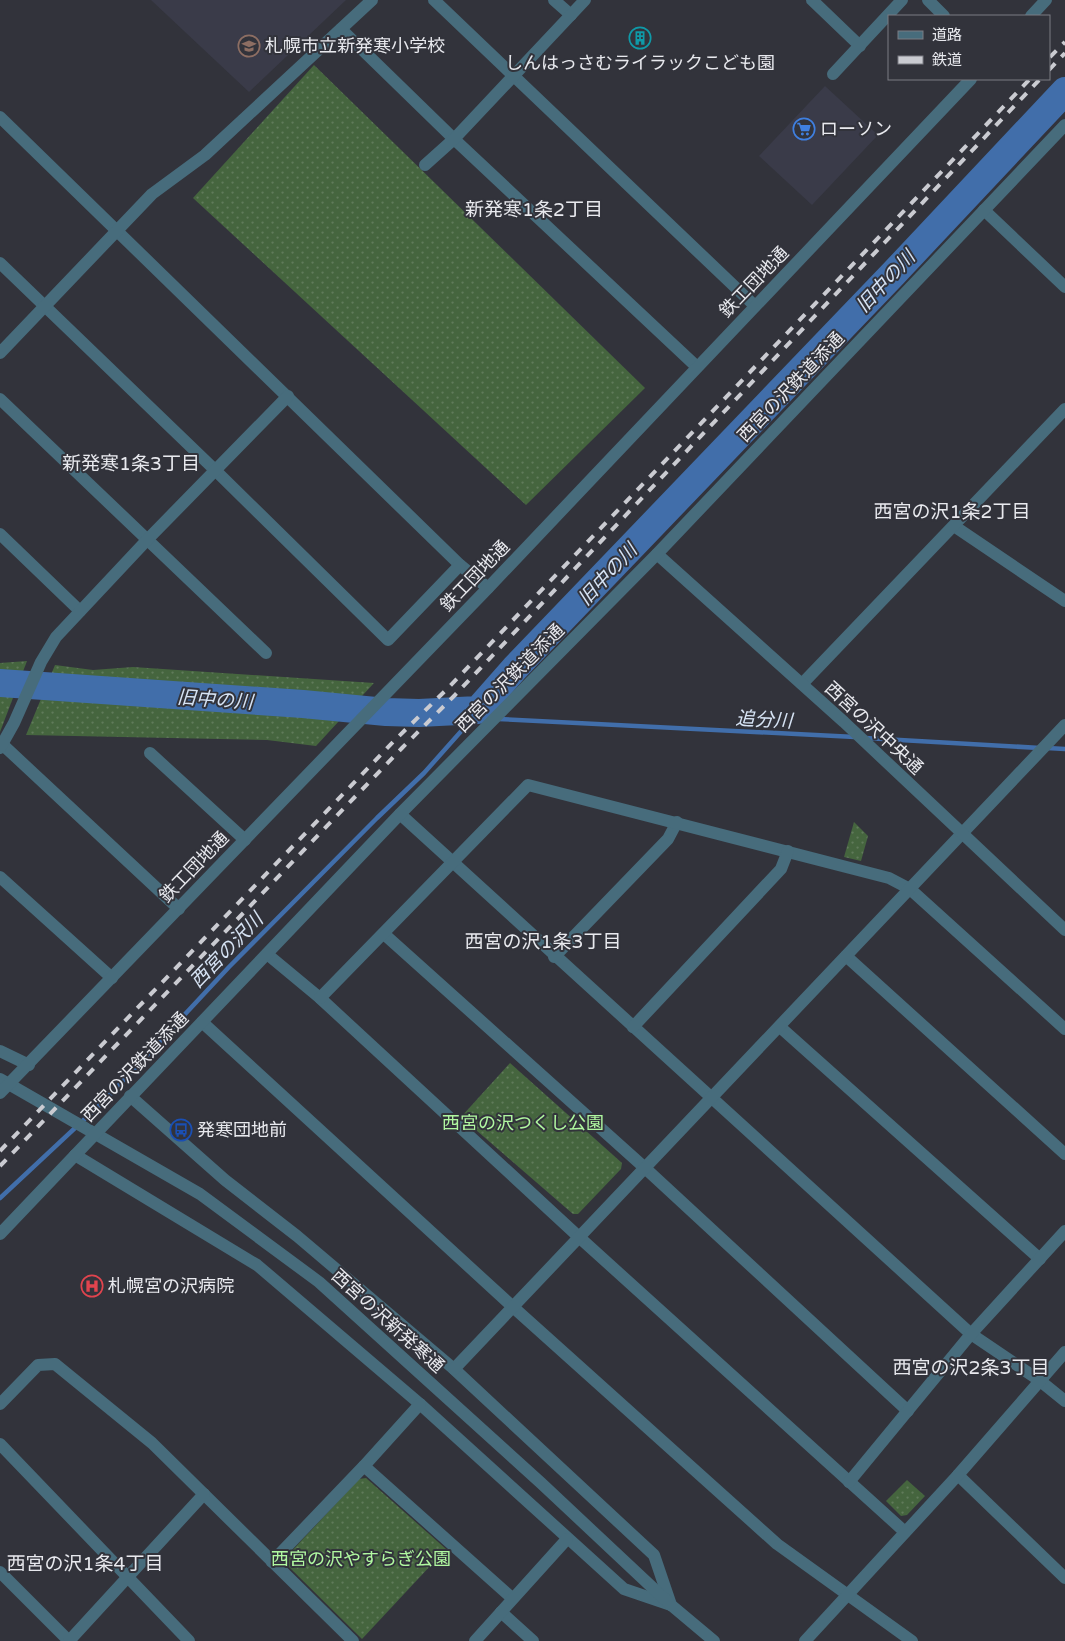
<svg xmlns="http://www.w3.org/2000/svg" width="1065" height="1641" font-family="'Varela Round','Noto Sans JP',sans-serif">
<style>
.built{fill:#3a3b49}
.grass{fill:url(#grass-dots)}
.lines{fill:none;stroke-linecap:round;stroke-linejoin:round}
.stream{stroke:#416eaa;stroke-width:4.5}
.river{stroke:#416eaa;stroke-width:28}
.minor{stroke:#476c7c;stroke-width:12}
.tertiary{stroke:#476c7c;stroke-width:12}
.rail{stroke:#cacbd1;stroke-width:4;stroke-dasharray:9 9;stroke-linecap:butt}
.labels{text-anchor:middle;stroke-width:4;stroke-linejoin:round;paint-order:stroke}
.poi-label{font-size:18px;fill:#e8e9ee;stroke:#32333b;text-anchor:start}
.street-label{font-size:18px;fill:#e8e9ee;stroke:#32333b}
.park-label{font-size:18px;fill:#b0f8a0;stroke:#32333b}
.neighbourhood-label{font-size:19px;fill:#e8e9ee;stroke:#32333b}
.water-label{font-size:19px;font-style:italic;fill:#d6e3f4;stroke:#32333b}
</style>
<defs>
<pattern id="grass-dots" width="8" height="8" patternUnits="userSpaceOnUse" patternTransform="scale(1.25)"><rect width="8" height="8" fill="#45653e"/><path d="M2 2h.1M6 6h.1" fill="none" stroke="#607b5a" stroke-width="1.8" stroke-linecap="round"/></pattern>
</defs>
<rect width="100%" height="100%" fill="#32333b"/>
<g class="built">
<polygon points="151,0 346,0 249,92"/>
<polygon points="825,86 878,135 812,205 759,156"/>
</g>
<g class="grass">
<polygon points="314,65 645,388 526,505 193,198"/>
<polygon points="27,661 0,732 0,663"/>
<polygon points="55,665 93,670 133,667 374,683 316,746 267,740 26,735"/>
<polygon points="854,822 868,836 861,861 844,857"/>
<polygon points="510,1063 622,1163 621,1169 578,1214 573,1214 461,1117"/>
<polygon points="366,1478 446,1549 362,1639 287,1565 287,1556 359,1479"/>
<polygon points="907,1480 925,1496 907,1515 901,1516 886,1501"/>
</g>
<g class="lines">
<g class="stream">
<polyline points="472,719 490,719"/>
<polyline points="498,719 855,737"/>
<polyline points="865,738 1040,748"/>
<polyline points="1047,748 1065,749"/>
<polyline points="0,1198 105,1100 229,967 377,818 424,773 472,719 478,710"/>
</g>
<polyline class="river" points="0,683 303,704 386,712 419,713 478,710 515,668 893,274 1065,91"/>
<g class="minor">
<polyline points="434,0 755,306"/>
<polyline points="554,0 571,15"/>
<polyline points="812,0 860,46"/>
<polyline points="928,0 944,16"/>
<polyline points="341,29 454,139 697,367"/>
<polyline points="833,74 902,0"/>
<polyline points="0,117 460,565 488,588"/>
<polyline points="425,165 454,139 585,0"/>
<polyline points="984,210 1065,287"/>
<polyline points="0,263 215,470 388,640 460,565"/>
<polyline points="0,353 152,194 205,155 372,0"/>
<polyline points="0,399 266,653"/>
<polyline points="954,526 1065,601"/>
<polyline points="0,534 80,611"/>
<polyline points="802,684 1065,409"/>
<polyline points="3,745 179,909"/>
<polyline points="0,748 14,723 41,662 56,637 147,540 288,396"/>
<polyline points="150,753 245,840"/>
<polyline points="400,814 971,1334 1039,1380 1065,1401"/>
<polyline points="0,877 112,978"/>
<polyline points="384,934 645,1168 908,1411"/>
<polyline points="267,954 320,998 580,1238 905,1532"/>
<polyline points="846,956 1065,1154"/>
<polyline points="554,957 668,839 677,822"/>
<polyline points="320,998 528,785 889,878 910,889 1065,1029"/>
<polyline points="202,1022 513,1307 777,1544 912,1641"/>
<polyline points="633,1027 781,869 788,851"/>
<polyline points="780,1027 1040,1259"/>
<polyline points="0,1051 29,1065"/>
<polyline points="130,1096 225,1180 297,1236 454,1369 654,1555 671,1605"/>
<polyline points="75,1155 257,1265 420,1404 624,1589 671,1605"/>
<polyline points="454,1369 1065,725"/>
<polyline points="0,1404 38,1365 55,1364 152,1443 353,1641"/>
<polyline points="0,1444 189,1641"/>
<polyline points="364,1466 512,1598"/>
<polyline points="958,1475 1065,1578"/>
<polyline points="849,1482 971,1334 1065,1231"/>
<polyline points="272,1562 364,1466 420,1404"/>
<polyline points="0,1572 69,1641"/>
<polyline points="501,1612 533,1641"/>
<polyline points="69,1641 204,1494"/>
<polyline points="475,1641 567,1539"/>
<polyline points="805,1641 958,1475 1065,1352"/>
</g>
<g class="tertiary">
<polyline points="1031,16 1046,0"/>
<polyline points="657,554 844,722 1065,930"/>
<polyline points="0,1079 200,1194 319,1282 541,1483 671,1605 714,1641"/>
<polyline points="0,1093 488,588 971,79"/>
<polyline points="0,1234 400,814 657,554 1065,125"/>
</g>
<g class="rail">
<polyline points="1050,57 1065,42"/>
<polyline points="1049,70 1065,53"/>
<polyline points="0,1151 394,741 448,688 1030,79"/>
<polyline points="0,1166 402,748 455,695 1040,79"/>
</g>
</g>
<defs>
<g id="building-ring" transform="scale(1.125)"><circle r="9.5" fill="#32333b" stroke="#0f9aa8" stroke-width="1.5"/><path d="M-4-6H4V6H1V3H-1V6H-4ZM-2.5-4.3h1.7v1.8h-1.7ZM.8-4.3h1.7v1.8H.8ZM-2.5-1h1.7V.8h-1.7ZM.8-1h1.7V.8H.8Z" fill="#0f9aa8"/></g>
<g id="school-ring" transform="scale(1.125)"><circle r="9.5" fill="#32333b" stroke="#8d6e63" stroke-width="1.5"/><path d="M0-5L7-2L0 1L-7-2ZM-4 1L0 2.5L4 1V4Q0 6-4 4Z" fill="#8d6e63"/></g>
<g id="supermarket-ring" transform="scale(1.125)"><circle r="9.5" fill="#32333b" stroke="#3f7fe0" stroke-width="1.5"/><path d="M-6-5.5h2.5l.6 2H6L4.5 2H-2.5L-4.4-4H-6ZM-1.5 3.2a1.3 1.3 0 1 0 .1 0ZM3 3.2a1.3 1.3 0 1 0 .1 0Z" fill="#3f7fe0"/></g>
<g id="bus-ring" transform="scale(1.125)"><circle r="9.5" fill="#32333b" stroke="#1a4fb4" stroke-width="1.5"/><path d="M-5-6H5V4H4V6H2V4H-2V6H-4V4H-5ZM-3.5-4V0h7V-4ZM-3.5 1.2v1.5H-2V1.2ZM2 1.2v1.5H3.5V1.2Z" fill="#1a4fb4"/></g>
<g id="hospital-ring" transform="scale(1.125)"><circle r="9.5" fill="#32333b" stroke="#e0444e" stroke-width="1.5"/><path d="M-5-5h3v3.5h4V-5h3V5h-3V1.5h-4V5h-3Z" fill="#e0444e"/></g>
</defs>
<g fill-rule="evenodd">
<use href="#building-ring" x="640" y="38"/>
<use href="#school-ring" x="249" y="46"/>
<use href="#supermarket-ring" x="804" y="129"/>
<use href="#bus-ring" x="181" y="1130"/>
<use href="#hospital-ring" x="92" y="1286"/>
</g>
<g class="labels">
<g class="poi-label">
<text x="265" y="52">札幌市立新発寒小学校</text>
<text x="640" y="69" text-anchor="middle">しんはっさむライラックこども園</text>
<text x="820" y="135">ローソン</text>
<text x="197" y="1136">発寒団地前</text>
<text x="108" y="1292">札幌宮の沢病院</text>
</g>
<g class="street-label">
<text transform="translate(754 282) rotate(-46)" y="6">鉄工団地通</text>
<text transform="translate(791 387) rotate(-46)" y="6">西宮の沢鉄道添通</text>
<text transform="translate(475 576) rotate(-46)" y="6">鉄工団地通</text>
<text transform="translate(510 678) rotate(-45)" y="6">西宮の沢鉄道添通</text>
<text transform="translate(874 728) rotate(43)" y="6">西宮の沢中央通</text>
<text transform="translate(194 867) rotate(-46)" y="6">鉄工団地通</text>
<text transform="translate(135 1067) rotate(-46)" y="6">西宮の沢鉄道添通</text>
<text transform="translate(388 1321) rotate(42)" y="6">西宮の沢新発寒通</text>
</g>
<g class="park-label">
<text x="523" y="1129">西宮の沢つくし公園</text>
<text x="361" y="1565">西宮の沢やすらぎ公園</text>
</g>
<g class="neighbourhood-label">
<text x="534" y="216">新発寒1条2丁目</text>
<text x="131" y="470">新発寒1条3丁目</text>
<text x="952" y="518">西宮の沢1条2丁目</text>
<text x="543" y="948">西宮の沢1条3丁目</text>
<text x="971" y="1374">西宮の沢2条3丁目</text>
<text x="85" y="1570">西宮の沢1条4丁目</text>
</g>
<g class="water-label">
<text transform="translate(885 281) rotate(-47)" y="7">旧中の川</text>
<text transform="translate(607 574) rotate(-47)" y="7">旧中の川</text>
<text transform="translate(215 699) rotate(4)" y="7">旧中の川</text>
<text transform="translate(764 719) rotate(3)" y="7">追分川</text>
<text transform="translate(226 950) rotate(-46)" y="7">西宮の沢川</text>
</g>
</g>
<rect x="888" y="15" width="162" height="65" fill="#32333b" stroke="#7b7c83"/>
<rect x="898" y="31" width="25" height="8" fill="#476c7c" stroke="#7b7c83"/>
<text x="932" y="40" font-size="15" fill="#e8e9ee">道路</text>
<rect x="898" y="56" width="25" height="8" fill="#cacbd1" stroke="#7b7c83"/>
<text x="932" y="65" font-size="15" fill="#e8e9ee">鉄道</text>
</svg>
